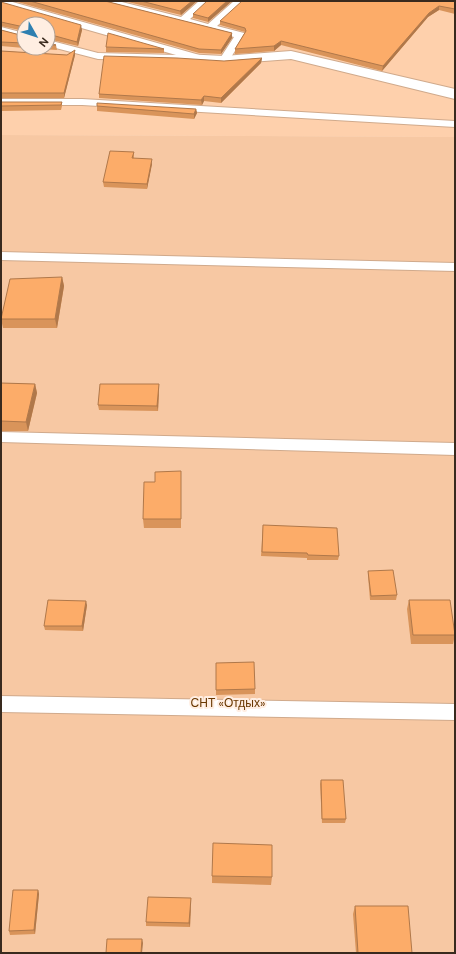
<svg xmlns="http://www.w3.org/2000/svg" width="456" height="954" font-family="'DM Sans',sans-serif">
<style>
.built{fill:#fed0ac;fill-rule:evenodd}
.green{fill:#f7c8a3}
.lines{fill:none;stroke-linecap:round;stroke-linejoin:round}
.service-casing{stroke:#d0aa8c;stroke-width:2}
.minor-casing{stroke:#d0aa8c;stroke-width:2}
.service{fill:#fff;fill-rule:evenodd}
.minor{fill:#fff;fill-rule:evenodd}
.wall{fill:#d9945a}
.shaded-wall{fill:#b0784a}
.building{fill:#fcac69;stroke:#b0784a}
.labels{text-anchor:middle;stroke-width:4;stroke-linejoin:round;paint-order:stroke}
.park-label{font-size:12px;fill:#693700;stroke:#ffeee2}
</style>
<rect width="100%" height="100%" fill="#fedec5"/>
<path class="built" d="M1 1H455V137L1 135ZM24 24H48V48H24Z"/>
<polygon class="green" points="1,135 455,137 455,953 1,953"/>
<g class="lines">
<g class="service-casing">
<g id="service">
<polygon points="1,1 9,1 210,58 211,60 206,63 181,56 182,58 181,60 177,61 98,59 48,46 48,40 98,53 176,55 1,5"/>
<polygon points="101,1 118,1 181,17 199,1 210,1 190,19 208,24 234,1 245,1 217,26 244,33 245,35 228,62 224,63 219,60 234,37 102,3"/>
<polygon points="1,27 24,33 24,39 1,33"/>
<polygon points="1,99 82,99 455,121 455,127 82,105 1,105"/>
<polygon points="1,252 455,263 455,271 1,260"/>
<polygon points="1,432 455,443 455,455 1,442"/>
<polygon points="1,696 455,704 455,720 1,712"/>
</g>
</g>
<g class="minor-casing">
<polygon id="minor" points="291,51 455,89 455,99 291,59 224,64 183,62 178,61 176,58 178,55 183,54 224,56"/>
</g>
<use href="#service" class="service"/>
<use href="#minor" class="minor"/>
</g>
<g class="wall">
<polygon points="14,1 105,1 232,33 232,38 221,54 199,53"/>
<polygon points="124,1 197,1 181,15"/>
<polygon points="232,1 208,22 193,18 193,14"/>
<polygon points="455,1 455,14 439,10 428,17 382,71 281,45 274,51 235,54 235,49 245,32 220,25 220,21"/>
<polygon points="1,2 82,30 78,46 48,39 48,24 24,31 1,26"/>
<polygon points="1,30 24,36 24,48 1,46"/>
<polygon points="48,43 56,45 57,50 26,48 48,48"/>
<polygon points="106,47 164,49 164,53 106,52"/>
<polygon points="1,51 67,55 75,55 64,98 1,98"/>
<polygon points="262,58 261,63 221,103 204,101 202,105 99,98 99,94 224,61"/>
<polygon points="1,102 62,102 62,106 61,110 1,111"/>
<polygon points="97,106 196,109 197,113 194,119 97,111"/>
<polygon points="134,152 134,159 152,164 147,189 104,187 103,182"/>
<polygon points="62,277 64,286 57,328 3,328 1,319"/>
<polygon points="1,383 35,384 37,393 28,431 1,431"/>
<polygon points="159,384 159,389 158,411 99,410 98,405"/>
<polygon points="181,480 181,528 144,528 143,519 155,482"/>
<polygon points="263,525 339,556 338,560 307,560 307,558 261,556"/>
<polygon points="368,571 397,595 396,600 370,600 368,576"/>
<polygon points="409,600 455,635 453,644 411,644 407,609"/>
<polygon points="87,605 83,631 45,630 44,626"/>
<polygon points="216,663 255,689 255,694 216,695"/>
<polygon points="321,780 346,819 345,823 322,823 320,784"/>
<polygon points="212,876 272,877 271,885 212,883"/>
<polygon points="38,890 39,894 35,934 10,935 9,931"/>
<polygon points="191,898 190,927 146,926 146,922"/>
<polygon points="355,906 412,953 356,953 353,914"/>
</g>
<g class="shaded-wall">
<polygon points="192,1 197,1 181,15 180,11"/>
<polygon points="227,1 232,1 208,22 208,18"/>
<polygon points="439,6 439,10 428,17 382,71 383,66 429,13"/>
<polygon points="81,25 82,30 78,46 77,42"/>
<polygon points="232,33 232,38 221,54 221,50"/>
<polygon points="281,41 281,45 274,51 274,46"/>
<polygon points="75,50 75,55 64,98 64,93"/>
<polygon points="262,58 261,63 221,103 221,98"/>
<polygon points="204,96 204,101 202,105 201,100"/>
<polygon points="196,109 197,113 194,119 194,114"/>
<polygon points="152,159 152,164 147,189 147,184"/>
<polygon points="62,277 64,286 57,328 55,319"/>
<polygon points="35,384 37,393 28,431 26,422"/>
<polygon points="159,384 159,389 158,411 157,406"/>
<polygon points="86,601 87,605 83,631 82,626"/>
<polygon points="38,890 39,894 35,934 34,930"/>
<polygon points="191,898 191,902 190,927 189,923"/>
<polygon points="142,939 143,943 142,953 141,953"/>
</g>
<g class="building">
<polygon points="30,1 105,1 232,33 221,50 199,49"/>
<polygon points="141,1 192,1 180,11"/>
<polygon points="207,1 227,1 208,18 193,14"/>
<polygon points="242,1 455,1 455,9 439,6 429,13 383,66 281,41 274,46 235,49 246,31 245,28 220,21"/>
<polygon points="1,2 81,25 77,42 48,34 48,24 24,24 24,30 24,27 1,22"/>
<polygon points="1,30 24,36 24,43 1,42"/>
<polygon points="108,33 164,49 106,47"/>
<polygon points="48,43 56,45 48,45"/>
<polygon points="75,50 64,93 1,93 1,51 67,55"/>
<polygon points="104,56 177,58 224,61 262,58 221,98 204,96 201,100 99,94"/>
<polygon points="1,102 62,102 61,105 1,106"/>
<polygon points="97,103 196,109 194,114 97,106"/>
<polygon points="110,151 134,152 132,158 152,159 147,184 103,182"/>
<polygon points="62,277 55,319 1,319 10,279"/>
<polygon points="1,383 35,384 26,422 1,421"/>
<polygon points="100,384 159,384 157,406 98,405"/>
<polygon points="181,471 181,519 143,519 144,482 155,482 155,472"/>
<polygon points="263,525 337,528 339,556 308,555 307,553 262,552"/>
<polygon points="393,570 397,595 371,596 368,571"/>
<polygon points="48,600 86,601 82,626 44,626"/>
<polygon points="409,600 450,600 455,635 413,635"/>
<polygon points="254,662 255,689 216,690 216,663"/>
<polygon points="321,780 343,780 346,819 322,819"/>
<polygon points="213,843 272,845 272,877 212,876"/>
<polygon points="13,890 38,890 34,930 9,931"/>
<polygon points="148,897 191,898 189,923 146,922"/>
<polygon points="355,906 408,906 412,953 358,953"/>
<polygon points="107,939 142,939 141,953 106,953"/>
</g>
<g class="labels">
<g class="park-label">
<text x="228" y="707">СНТ «Отдых»</text>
</g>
</g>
<rect width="456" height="954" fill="none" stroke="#392a1e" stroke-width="4"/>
<g transform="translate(36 36) rotate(129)"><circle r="19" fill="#ffeee2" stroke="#b0a094"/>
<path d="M0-3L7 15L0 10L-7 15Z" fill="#2e7fb0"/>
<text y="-6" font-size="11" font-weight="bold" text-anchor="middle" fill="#392a1e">N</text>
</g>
</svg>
